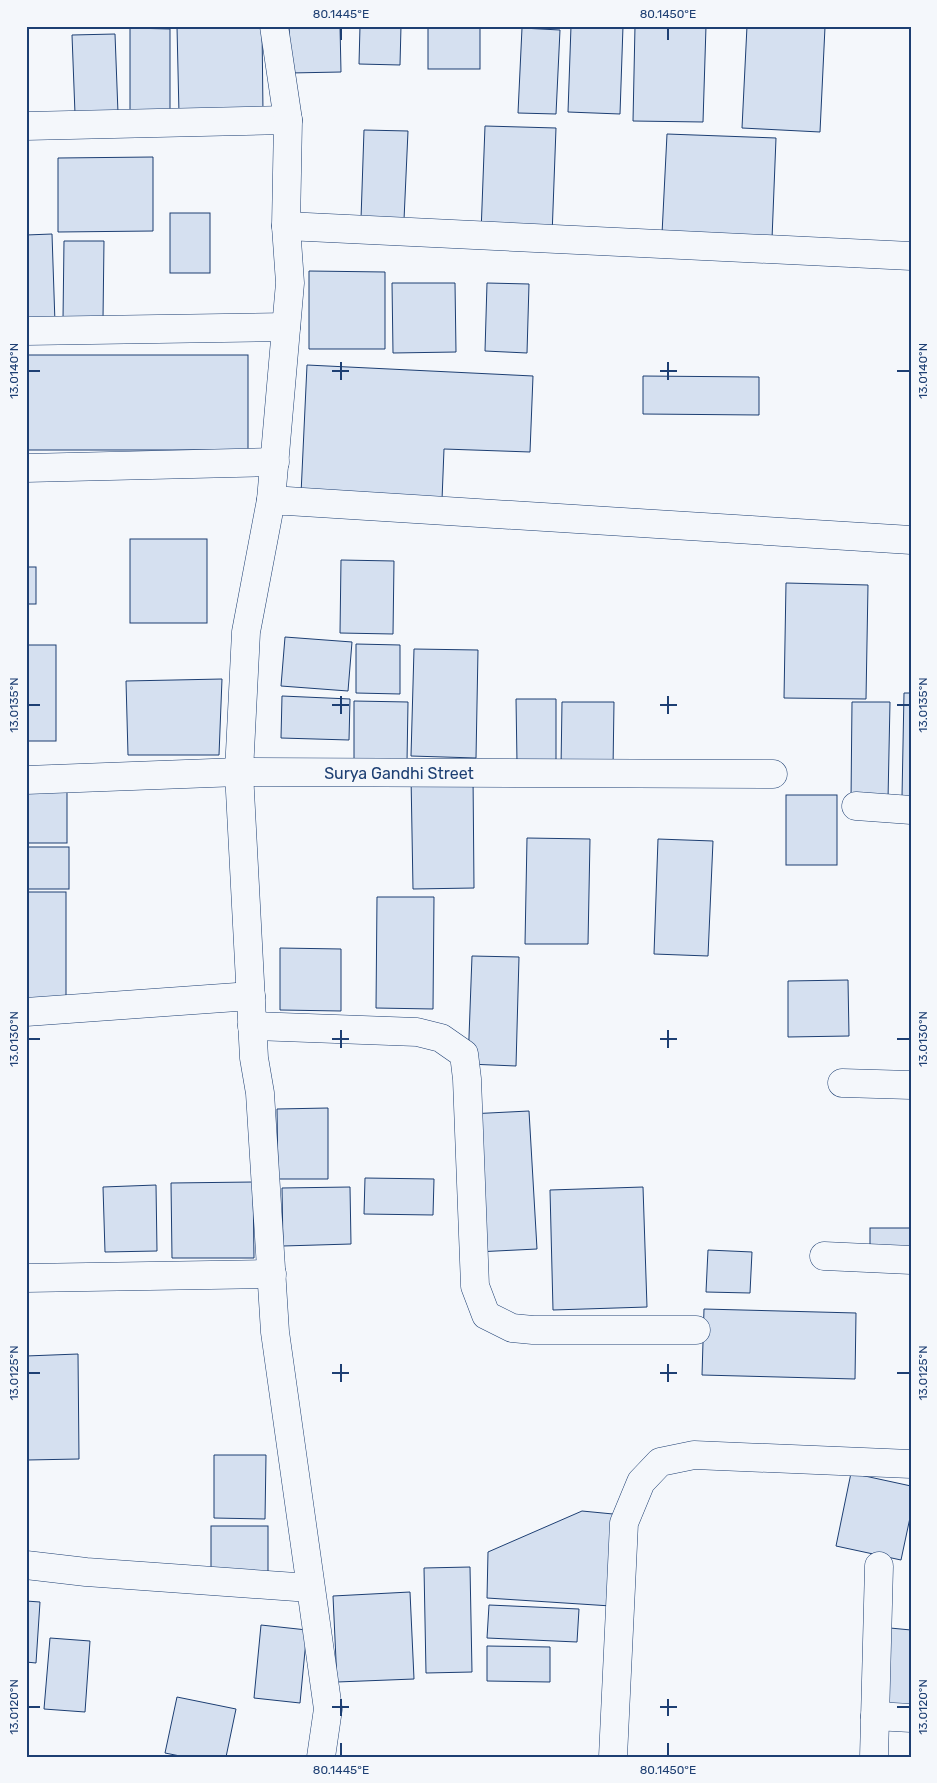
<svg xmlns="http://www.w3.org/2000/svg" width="937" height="1783" font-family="Rubik,sans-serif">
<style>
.building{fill:#d5e0f0;stroke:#1d3f73}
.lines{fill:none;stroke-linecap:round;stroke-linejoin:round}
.minor-casing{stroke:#1d3f73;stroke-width:29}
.minor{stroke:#f4f7fb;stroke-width:28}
.ticks{fill:none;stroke:#1d3f73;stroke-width:2}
.labels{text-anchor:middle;stroke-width:4;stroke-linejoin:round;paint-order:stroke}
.street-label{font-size:16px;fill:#1d3f73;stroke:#f4f7fb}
.neatline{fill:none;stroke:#1d3f73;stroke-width:2}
.ticks-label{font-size:12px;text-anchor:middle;fill:#1d3f73}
</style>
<rect width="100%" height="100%" fill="#f4f7fb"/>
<g class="building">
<polygon points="262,26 263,113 179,114 177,27"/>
<polygon points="289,26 340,26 341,72 290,73"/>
<polygon points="360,26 401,26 400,65 359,64"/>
<rect x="428" y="26" width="52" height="43"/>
<polygon points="571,26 623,26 620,114 568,112"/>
<polygon points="635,26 706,26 703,122 633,121"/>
<polygon points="747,26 825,27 820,132 742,128"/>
<polygon points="130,28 170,29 170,115 130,114"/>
<polygon points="522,28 560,30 556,114 518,113"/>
<polygon points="115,34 118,113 75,114 72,35"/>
<polygon points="485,126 556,128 552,236 481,233"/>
<polygon points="364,130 408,131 404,220 361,219"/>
<polygon points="667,134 776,138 772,239 662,234"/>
<polygon points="153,157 153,231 58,232 58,158"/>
<rect x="170" y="213" width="40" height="60"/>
<polygon points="52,234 55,323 26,324 26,235"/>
<polygon points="64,241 104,241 103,319 63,319"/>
<polygon points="309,271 385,272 385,349 309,349"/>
<polygon points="392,283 455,283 456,352 393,353"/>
<polygon points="487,283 529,284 527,353 485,351"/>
<rect x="26" y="355" width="222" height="95"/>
<polygon points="307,365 533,376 530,452 444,449 442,500 301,494"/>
<polygon points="643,376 759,377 759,415 643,414"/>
<rect x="130" y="539" width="77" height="84"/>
<polygon points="341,560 394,561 393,634 340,633"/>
<rect x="26" y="567" width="10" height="37"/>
<polygon points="786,583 868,585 866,699 784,698"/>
<polygon points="285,637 352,642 348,691 281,686"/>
<polygon points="356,644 400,645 400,694 356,693"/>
<rect x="26" y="645" width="30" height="96"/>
<polygon points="414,649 478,650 476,758 411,756"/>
<polygon points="222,679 219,755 128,755 126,681"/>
<polygon points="904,693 911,693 911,797 902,797"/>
<polygon points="282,696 350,699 349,740 281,738"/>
<polygon points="516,699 556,699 556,762 517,763"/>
<polygon points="354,701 408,702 407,762 354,762"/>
<polygon points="562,702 614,702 613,770 561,769"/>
<polygon points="852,702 890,702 888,800 851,800"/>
<polygon points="473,775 474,888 413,889 411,776"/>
<rect x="26" y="789" width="41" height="54"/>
<rect x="786" y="795" width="51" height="70"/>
<polygon points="527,838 590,839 588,944 525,944"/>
<polygon points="658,839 713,841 708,956 654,954"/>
<rect x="26" y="847" width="43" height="42"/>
<rect x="26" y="892" width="40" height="108"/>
<polygon points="377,897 434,897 433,1009 376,1008"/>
<polygon points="280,948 341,949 341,1011 280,1010"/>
<polygon points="472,956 519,957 516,1066 468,1064"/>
<polygon points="848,980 849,1036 788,1037 788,981"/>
<polygon points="328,1108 328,1179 278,1179 277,1109"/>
<polygon points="529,1111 537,1249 476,1252 469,1114"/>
<polygon points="365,1178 434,1179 433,1215 364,1214"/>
<polygon points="253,1182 254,1258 172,1258 171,1183"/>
<polygon points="156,1185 157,1251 105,1252 103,1187"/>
<polygon points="350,1187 351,1244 283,1246 282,1188"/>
<polygon points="643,1187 647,1307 553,1310 550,1190"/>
<rect x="870" y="1228" width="41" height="26"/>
<polygon points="708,1250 752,1252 750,1293 706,1292"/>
<polygon points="704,1309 856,1313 855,1379 702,1375"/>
<polygon points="78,1354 79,1459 27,1460 26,1356"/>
<polygon points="214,1455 266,1455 265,1519 214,1518"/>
<polygon points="851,1473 911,1486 911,1513 901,1560 836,1546"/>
<polygon points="582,1511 613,1514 611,1606 487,1598 488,1552"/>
<rect x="211" y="1526" width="57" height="52"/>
<polygon points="470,1567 472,1672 426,1673 424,1568"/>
<polygon points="410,1592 414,1679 337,1682 333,1596"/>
<polygon points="26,1601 40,1602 36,1663 26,1662"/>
<polygon points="489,1605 579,1609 577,1642 487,1638"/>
<polygon points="261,1625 307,1630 300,1703 254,1698"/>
<polygon points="890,1628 911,1630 911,1708 883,1706"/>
<polygon points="50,1638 90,1641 85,1712 44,1709"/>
<polygon points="487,1646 550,1647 550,1682 487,1681"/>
<polygon points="177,1697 236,1709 226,1757 185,1757 165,1753"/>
</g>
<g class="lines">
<g class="minor-casing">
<g id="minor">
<polyline points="26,126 288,120"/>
<polyline points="286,226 911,256"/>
<polyline points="26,331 286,327"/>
<polyline points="26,468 275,462"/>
<polyline points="271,500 290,283 286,226 288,120 274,26"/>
<polyline points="26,780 239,772 773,774"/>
<polyline points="856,806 911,810"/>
<polyline points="26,1012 251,996"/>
<polyline points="252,1026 417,1032 441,1038 464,1054 467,1079 475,1286 486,1315 512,1328 533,1330 696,1330"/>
<polyline points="842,1083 911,1085"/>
<polyline points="824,1256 911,1260"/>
<polyline points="26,1278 272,1274"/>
<polyline points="26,1565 86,1572 310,1588"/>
<polyline points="875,1716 911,1718"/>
<polyline points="321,1757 328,1709 275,1332 260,1093 254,1058 239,772 246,632 271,500 911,540"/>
<polyline points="613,1757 624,1523 641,1482 660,1462 694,1455 911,1464"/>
<polyline points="874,1757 879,1566"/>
</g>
</g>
<use href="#minor" class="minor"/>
</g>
<path class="ticks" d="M341 28V40M668 28V40M341 362V380M668 362V380M28 371H40M332 371H349M660 371H677M897 371H910M341 696V714M668 696V714M28 705H40M332 705H349M660 705H677M897 705H910M341 1030V1048M668 1030V1048M28 1039H40M332 1039H349M660 1039H677M897 1039H910M341 1364V1382M668 1364V1382M28 1373H40M332 1373H349M660 1373H677M897 1373H910M341 1699V1716M668 1699V1716M28 1707H40M332 1707H349M660 1707H677M897 1707H910M341 1743V1756M668 1743V1756"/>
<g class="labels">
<g class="street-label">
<text x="399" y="779">Surya Gandhi Street</text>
</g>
</g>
<rect width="937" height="1783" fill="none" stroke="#f4f7fb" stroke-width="55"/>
<rect x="28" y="28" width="882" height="1728" class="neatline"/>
<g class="ticks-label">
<text x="341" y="18">80.1445°E</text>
<text x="668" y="18">80.1450°E</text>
<text transform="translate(14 371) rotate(-90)" y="4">13.0140°N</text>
<text transform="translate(923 371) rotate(-90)" y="4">13.0140°N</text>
<text transform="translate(14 705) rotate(-90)" y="4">13.0135°N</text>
<text transform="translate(923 705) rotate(-90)" y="4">13.0135°N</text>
<text transform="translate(14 1039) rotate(-90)" y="4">13.0130°N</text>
<text transform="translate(923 1039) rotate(-90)" y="4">13.0130°N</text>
<text transform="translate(14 1373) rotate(-90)" y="4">13.0125°N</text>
<text transform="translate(923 1373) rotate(-90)" y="4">13.0125°N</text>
<text transform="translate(14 1707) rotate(-90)" y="4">13.0120°N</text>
<text transform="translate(923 1707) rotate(-90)" y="4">13.0120°N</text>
<text x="341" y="1774">80.1445°E</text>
<text x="668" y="1774">80.1450°E</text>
</g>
</svg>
